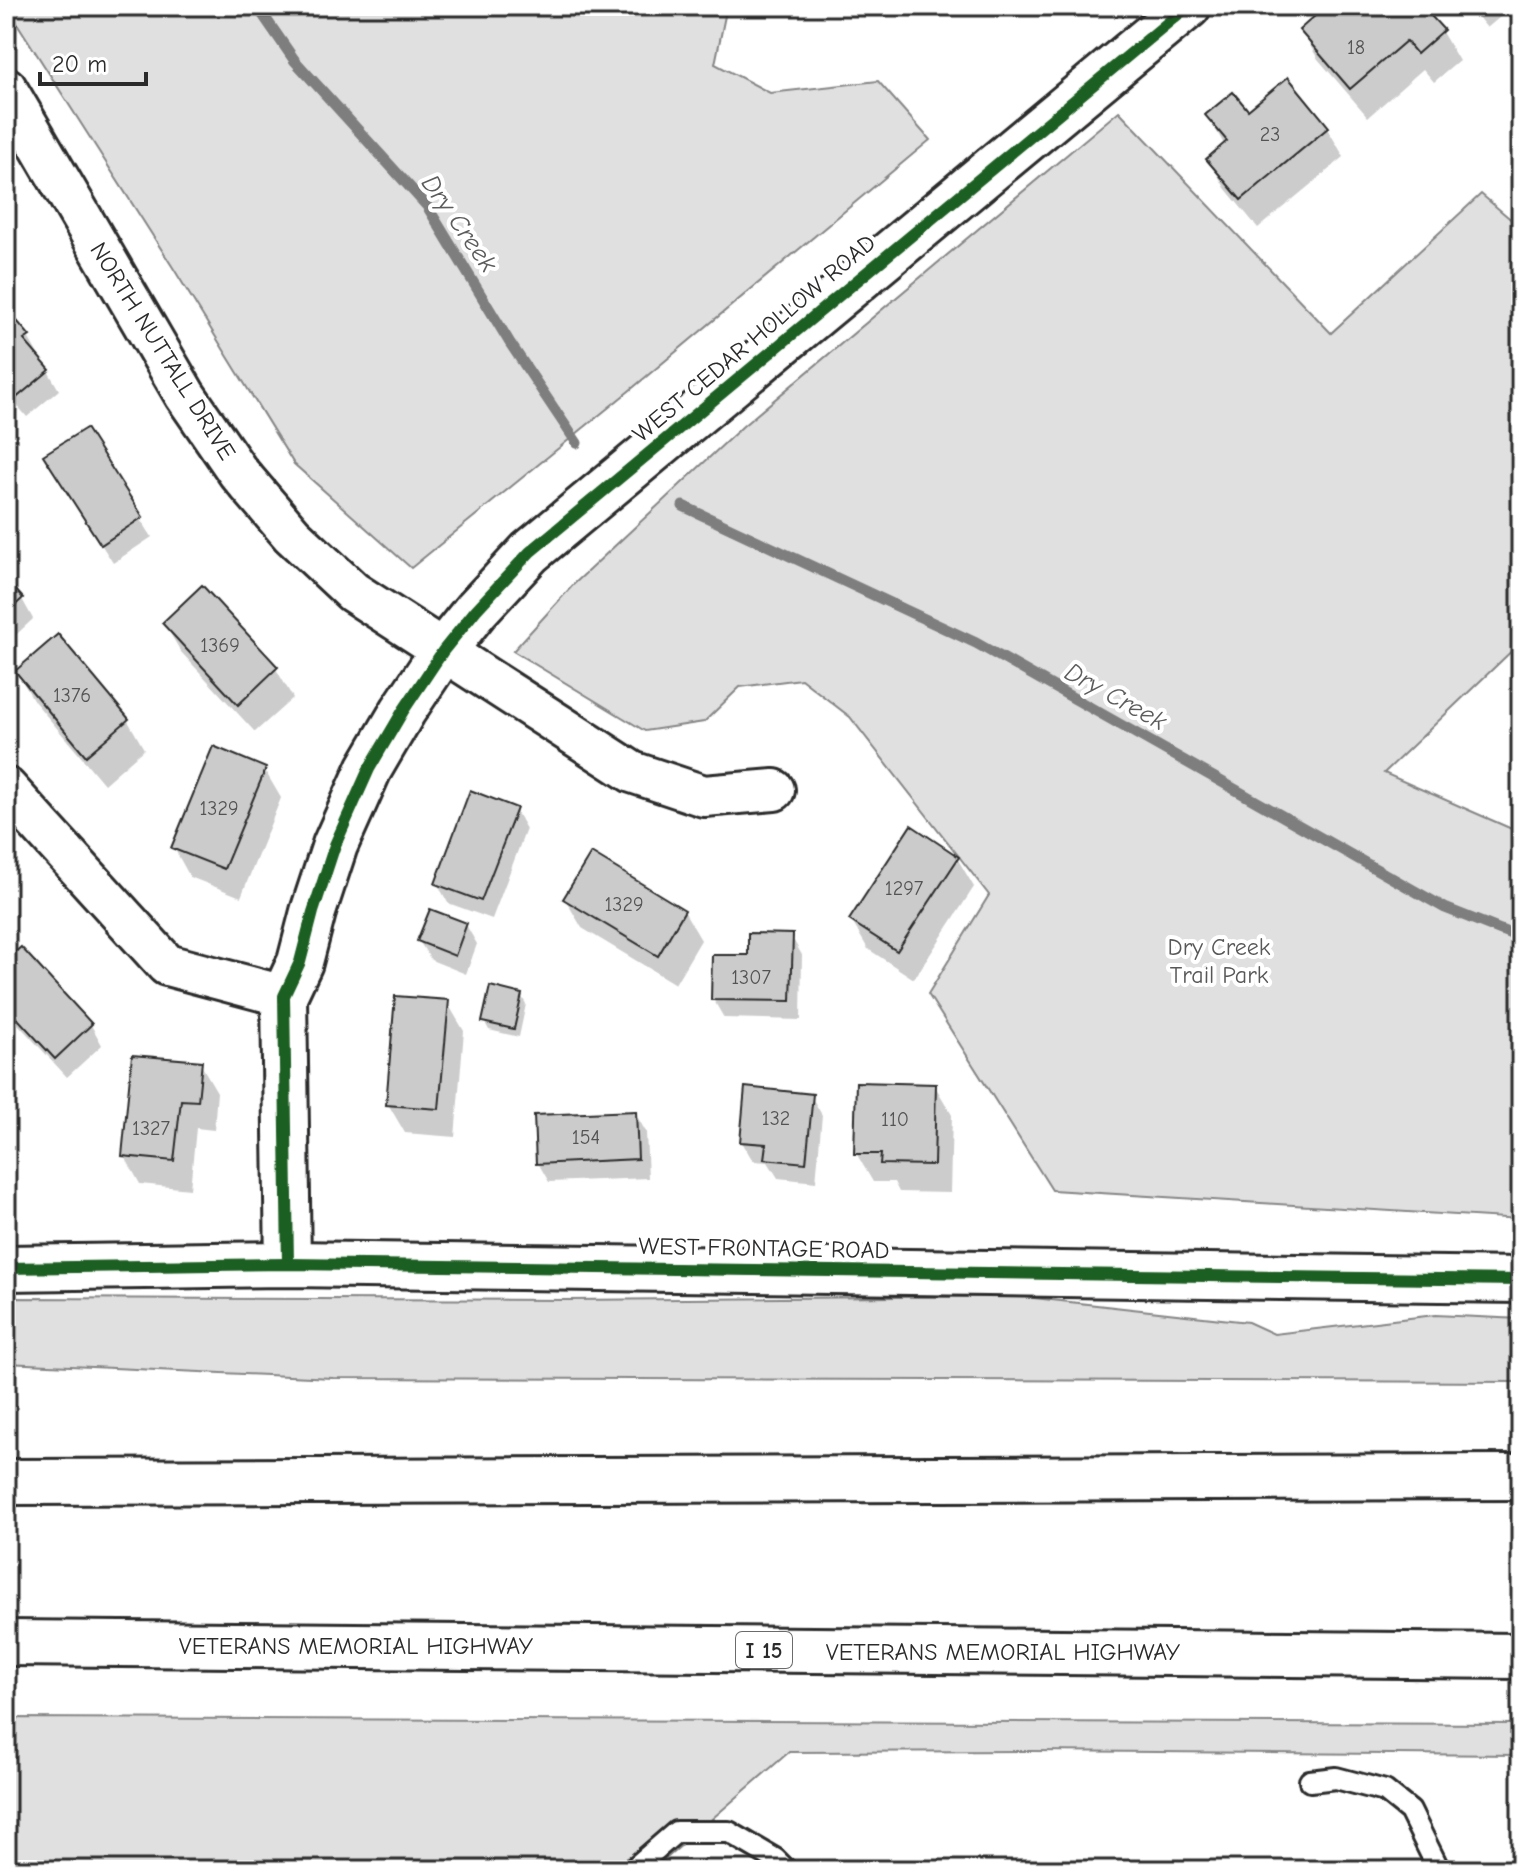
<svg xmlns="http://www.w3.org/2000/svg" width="1527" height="1876" font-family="'Comic Neue',sans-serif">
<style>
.green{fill:#e0e0e0;stroke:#868686;stroke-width:2}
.shadow{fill:#0003}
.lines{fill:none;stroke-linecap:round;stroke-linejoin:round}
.stream{stroke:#7e7e7e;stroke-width:11}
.building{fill:#cbcbcb;stroke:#2b2b2b;stroke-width:2}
.lane-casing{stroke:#2b2b2b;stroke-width:26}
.street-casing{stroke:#2b2b2b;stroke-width:46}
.secondary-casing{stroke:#2b2b2b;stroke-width:50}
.highway-casing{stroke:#2b2b2b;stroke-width:50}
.lane{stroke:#fff;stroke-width:20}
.street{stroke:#fff;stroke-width:40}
.secondary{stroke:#fff;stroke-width:44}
.highway{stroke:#fff;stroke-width:44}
.cycleway-casing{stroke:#fff;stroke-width:17}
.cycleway{stroke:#1b5e20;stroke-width:12}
.labels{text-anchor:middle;stroke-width:8;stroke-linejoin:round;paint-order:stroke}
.number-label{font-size:20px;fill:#535353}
.shield{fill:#fff;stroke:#6b6b6b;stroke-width:2}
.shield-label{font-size:22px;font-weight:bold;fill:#2b2b2b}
.street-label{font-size:24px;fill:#2b2b2b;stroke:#fff}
.park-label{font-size:24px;fill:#585858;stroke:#fff}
.water-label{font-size:26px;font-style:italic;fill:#5c5c5c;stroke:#fff}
</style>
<rect width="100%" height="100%" fill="#fff"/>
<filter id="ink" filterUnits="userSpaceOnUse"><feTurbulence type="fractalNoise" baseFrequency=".0125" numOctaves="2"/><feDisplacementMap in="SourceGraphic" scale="16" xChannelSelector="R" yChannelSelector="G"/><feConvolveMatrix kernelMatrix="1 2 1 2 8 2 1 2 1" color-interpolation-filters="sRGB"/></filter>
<g filter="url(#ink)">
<g class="green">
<polygon points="6,6 727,6 715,64 770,93 878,81 930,140 629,391 411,568 294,464 172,266"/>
<polygon points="1119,111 1331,333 1481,194 1521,228 1521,642 1384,773 1521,833 1521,1219 1052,1190 928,994 989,895 850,717 801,679 740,687 704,722 645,731 513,651 573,585 743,426"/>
<polygon points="1016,1296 1248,1322 1274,1334 1435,1315 1521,1319 1521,1382 333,1378 6,1363 6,1298 570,1300"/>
<polygon points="6,1718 1521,1724 1521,1755 1031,1751 789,1752 653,1870 6,1870"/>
</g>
<g class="shadow">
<polygon points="1329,6 1420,6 1442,32 1459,61 1434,82 1423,69 1368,117 1318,59 1301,30"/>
<polygon points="1469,6 1513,6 1487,28"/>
<polygon points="1247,113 1327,128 1344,157 1258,228 1225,188 1209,159 1225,146 1208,116"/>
<polygon points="6,311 28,337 39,356 37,358 48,371 59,390 27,417 6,392"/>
<polygon points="85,431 152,537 113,563 57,475"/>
<polygon points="6,582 22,599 33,619 6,644"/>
<polygon points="202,588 276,669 293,698 255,732 181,652 164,623"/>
<polygon points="58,637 128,721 144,749 104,784 34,701 17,672"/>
<polygon points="264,769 281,798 241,897 190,877 174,848"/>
<polygon points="515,809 526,829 492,919 448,903 437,883"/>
<polygon points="957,858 974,887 914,979 868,949 851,920"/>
<polygon points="565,899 684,911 701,940 675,984 582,928"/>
<polygon points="466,925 477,944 466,974 431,960 419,941"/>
<polygon points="791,936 802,955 801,1020 724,1018 713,999 750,957"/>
<polygon points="21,949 91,1025 102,1045 67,1077 6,1011 6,963"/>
<polygon points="521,995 526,1004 519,1037 489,1030 484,1021"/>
<polygon points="447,1002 464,1031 455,1137 405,1133 388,1104"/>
<polygon points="200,1063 217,1092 214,1130 196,1128 190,1189 140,1184 124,1155"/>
<polygon points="935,1086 952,1115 950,1193 899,1192 894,1182 873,1182 856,1153"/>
<polygon points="811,1096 822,1115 816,1182 778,1178 768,1162 753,1161 742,1142"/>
<polygon points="635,1113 646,1132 648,1178 549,1182 538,1163"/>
</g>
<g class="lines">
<g class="stream">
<polyline points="257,6 295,61 427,206 510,343 577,443"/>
<polyline points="683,506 976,643 1445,908 1521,938"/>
</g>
</g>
<g class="building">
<polygon points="1326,6 1422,6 1444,30 1417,54 1406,41 1350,89 1299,30"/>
<polygon points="1288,77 1329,127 1241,200 1206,159 1227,141 1205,115 1233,92 1248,110"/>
<polygon points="6,308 30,336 24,340 50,370 15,399 6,388"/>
<polygon points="86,428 143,517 101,545 43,455"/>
<polygon points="6,579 23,598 6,614"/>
<polygon points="202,585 278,667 238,705 162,623"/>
<polygon points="58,634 129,719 86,756 15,671"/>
<polygon points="213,746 266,768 224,869 171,848"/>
<polygon points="470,790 517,808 481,901 435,884"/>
<polygon points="911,825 959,857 897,951 849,920"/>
<polygon points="591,853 685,910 658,956 563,899"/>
<polygon points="430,909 467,923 455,956 417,941"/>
<polygon points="748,933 793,934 791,1001 711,1000 712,955 748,955"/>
<polygon points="21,947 92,1024 55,1059 6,1006 6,960"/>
<polygon points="490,986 522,994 514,1029 482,1022"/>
<polygon points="395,996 449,1000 439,1109 386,1105"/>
<polygon points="132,1055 202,1061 198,1101 181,1100 174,1161 122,1156"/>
<polygon points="856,1082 936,1084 934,1165 880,1164 881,1154 854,1154"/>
<polygon points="745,1087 813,1094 806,1163 764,1159 766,1144 740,1142"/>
<polygon points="636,1111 638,1159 536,1164 534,1115"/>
</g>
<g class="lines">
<g class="lane-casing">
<g id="lane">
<polyline points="1310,1781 1336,1778 1385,1791 1410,1811 1439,1870"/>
<polyline points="632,1870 676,1832 729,1832 775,1859 786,1870"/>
</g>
</g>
<g class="street-casing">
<g id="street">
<polyline points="6,88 185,395 238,472 292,535 353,592 632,772 704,796 774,790"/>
<polyline points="6,788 167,965 284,996"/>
</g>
</g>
<g class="secondary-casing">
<g id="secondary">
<polyline points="288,1264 284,996 300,962 313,912 335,845 369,769 403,711 443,651 476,610 530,552 1188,6"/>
<polyline points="6,1268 288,1264 1521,1280"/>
</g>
</g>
<g class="highway-casing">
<g id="highway">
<polyline points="6,1482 1521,1477"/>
<polyline points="6,1643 1521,1656"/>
</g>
</g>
<use href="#lane" class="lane"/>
<use href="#street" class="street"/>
<use href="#secondary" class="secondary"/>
<use href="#highway" class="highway"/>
<g class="cycleway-casing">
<g id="cycleway">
<polyline points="288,1264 284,996 300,962 313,912 335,845 369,769 403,711 443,651 476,610 530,552 1188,6"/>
<polyline points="6,1268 288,1264 1521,1280"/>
</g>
</g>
<use href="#cycleway" class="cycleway"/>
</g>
</g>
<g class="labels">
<g class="number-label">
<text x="1356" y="54">18</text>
<text x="1270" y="141">23</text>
<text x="220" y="652">1369</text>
<text x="72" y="702">1376</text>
<text x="219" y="815">1329</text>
<text x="904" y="895">1297</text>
<text x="624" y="911">1329</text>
<text x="751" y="984">1307</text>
<text x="776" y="1125">132</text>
<text x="895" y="1126">110</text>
<text x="151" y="1135">1327</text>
<text x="586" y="1144">154</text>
</g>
<rect class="shield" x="736" y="1632" width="56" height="36" rx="6"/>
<g class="shield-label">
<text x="764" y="1658">I 15</text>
</g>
<g class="street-label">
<text transform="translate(754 338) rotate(-40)" y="8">WEST CEDAR HOLLOW ROAD</text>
<text transform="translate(163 351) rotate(58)" y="8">NORTH NUTTALL DRIVE</text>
<text transform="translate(764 1248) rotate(1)" y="8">WEST FRONTAGE ROAD</text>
<text x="356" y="1654">VETERANS MEMORIAL HIGHWAY</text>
<text x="1003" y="1660">VETERANS MEMORIAL HIGHWAY</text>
</g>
<g class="park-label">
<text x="1219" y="955">Dry Creek<tspan x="1219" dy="28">Trail Park</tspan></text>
</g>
<g class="water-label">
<text transform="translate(460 223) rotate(55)" y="9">Dry Creek</text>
<text transform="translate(1116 696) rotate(29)" y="9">Dry Creek</text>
</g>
</g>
<rect width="1527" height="1876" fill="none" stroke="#fff" stroke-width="32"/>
<rect x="16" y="16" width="1495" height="1844" fill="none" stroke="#2b2b2b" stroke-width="3" filter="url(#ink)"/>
<path d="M40 72v12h106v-12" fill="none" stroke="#2b2b2b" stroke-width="4"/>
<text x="52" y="72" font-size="24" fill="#2b2b2b" stroke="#ffffff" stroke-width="6" paint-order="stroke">20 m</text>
</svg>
